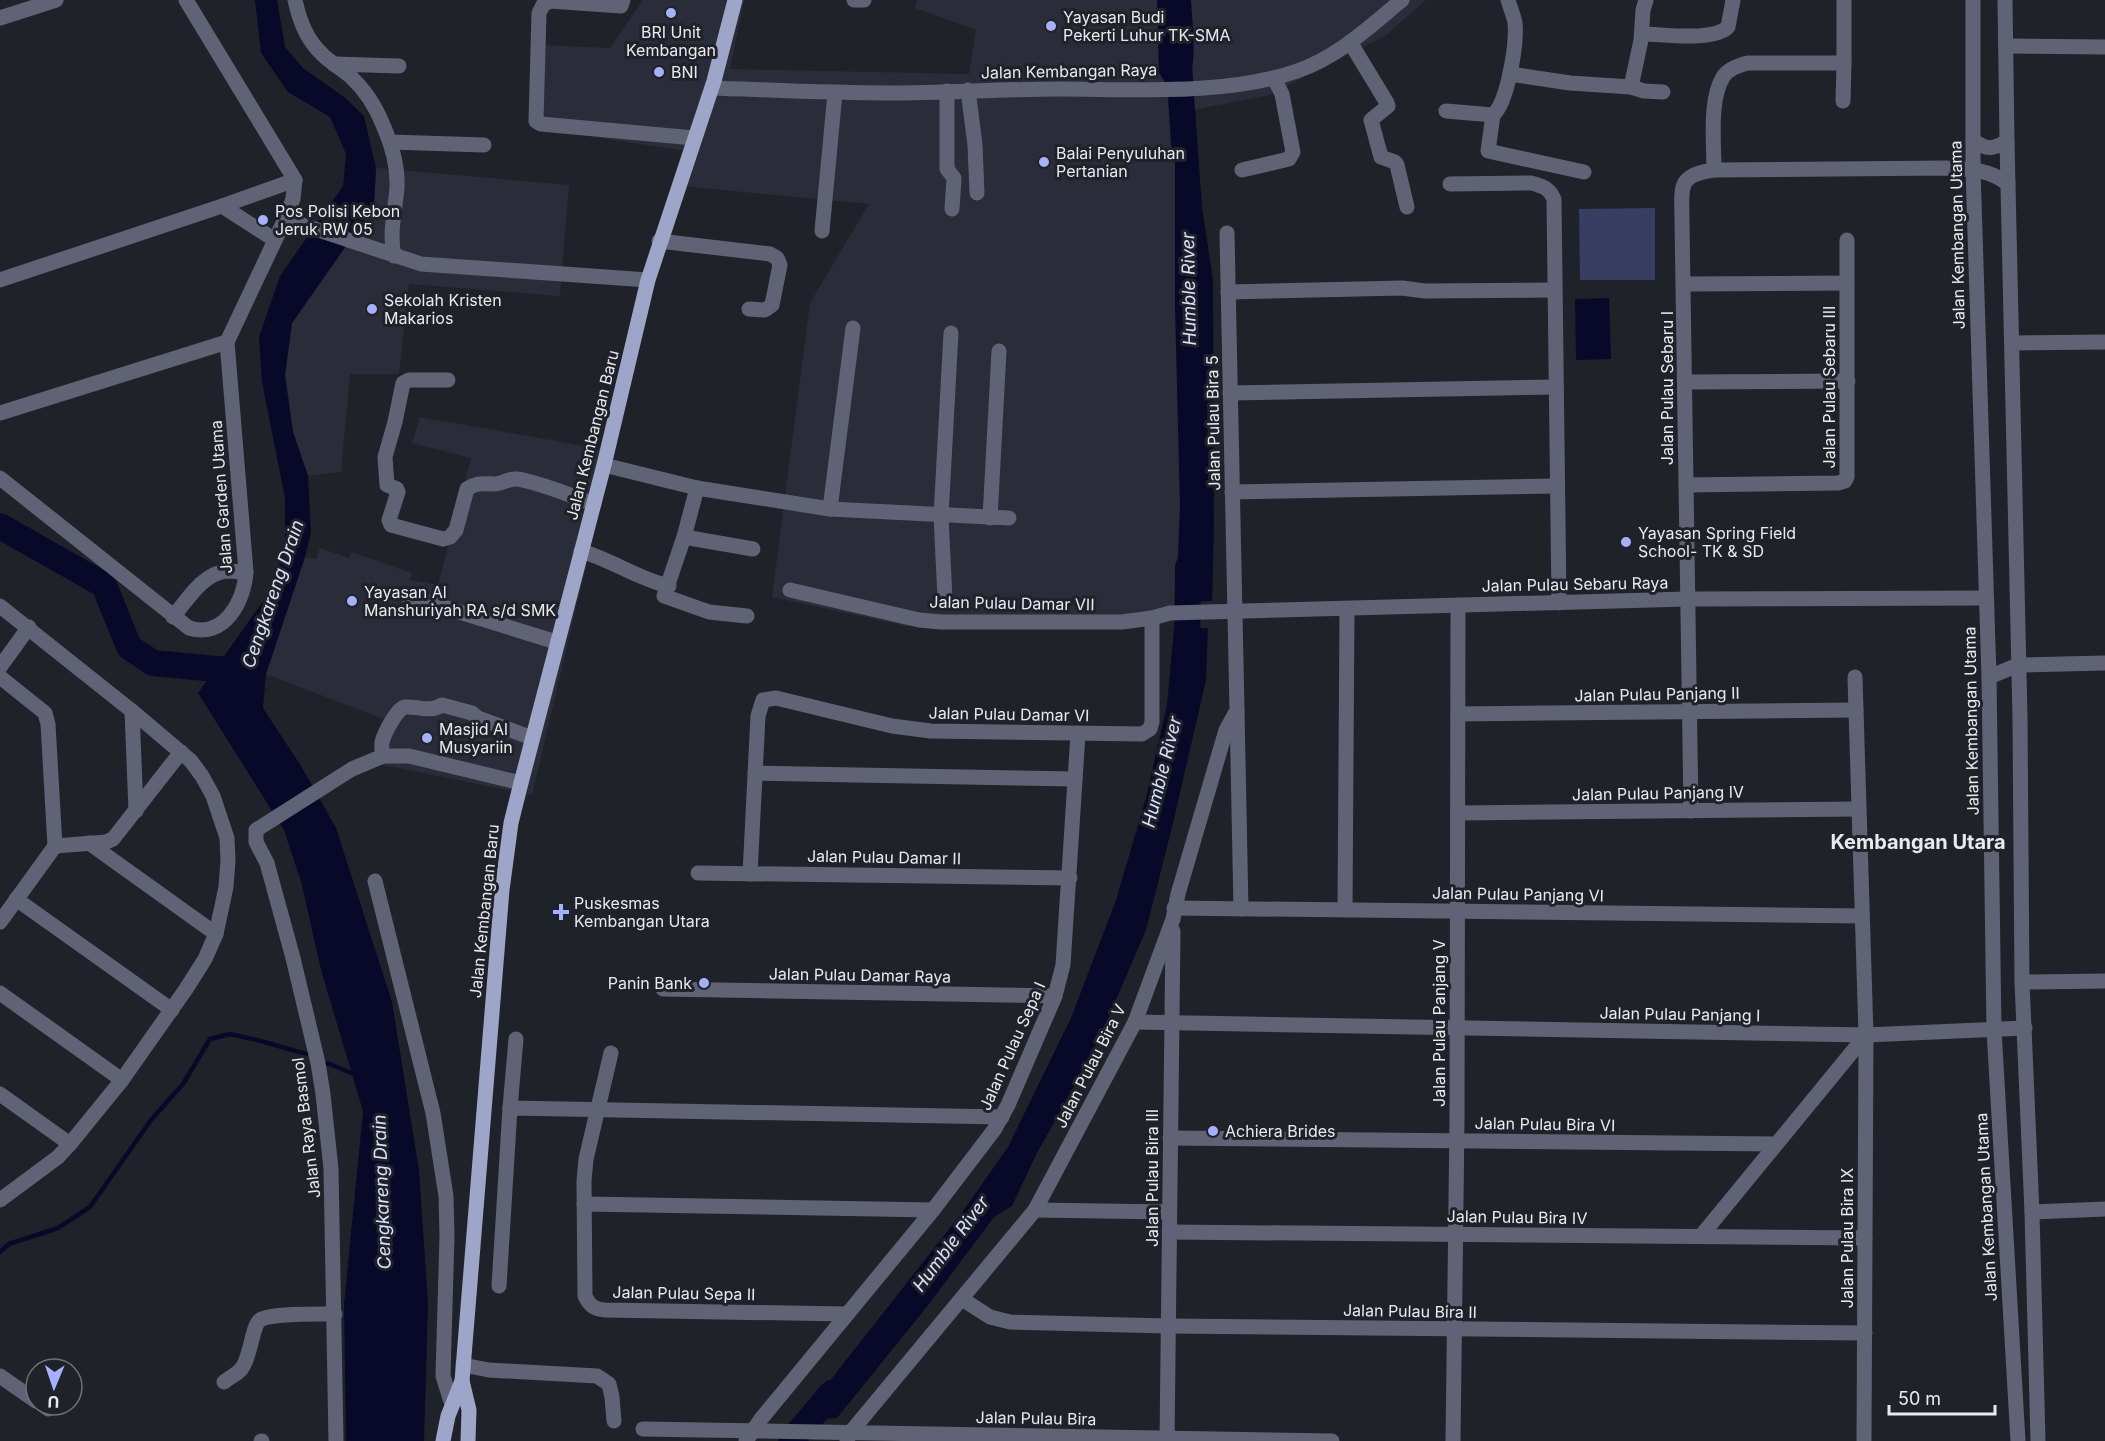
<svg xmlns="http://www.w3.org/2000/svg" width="2105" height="1441" font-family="Inter,sans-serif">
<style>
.built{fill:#2a2d39}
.green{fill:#383e61}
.water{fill:#080928}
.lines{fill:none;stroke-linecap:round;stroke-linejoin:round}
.stream{stroke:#080928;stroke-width:4.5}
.river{stroke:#080928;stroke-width:26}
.minor{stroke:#606375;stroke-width:15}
.major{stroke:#9da5c9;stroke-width:15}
.poi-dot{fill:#a5b1fc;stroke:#202229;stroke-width:2}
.labels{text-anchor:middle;stroke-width:6;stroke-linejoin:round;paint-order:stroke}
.poi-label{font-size:16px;fill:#e9eaef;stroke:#202229;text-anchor:start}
.street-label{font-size:16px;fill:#e9eaef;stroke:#202229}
.water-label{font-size:18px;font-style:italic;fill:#dbe1fc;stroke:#202229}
.quarter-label{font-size:20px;font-weight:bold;fill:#e9eaef;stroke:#202229}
</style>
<rect width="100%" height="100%" fill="#202229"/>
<g class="built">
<polygon points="643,0 744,0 730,69 969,74 976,30 915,8 917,0 1426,0 1385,36 1269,95 1187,111 1186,613 1139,621 906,626 772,597 810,303 869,204 682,186 692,152 530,127 540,45 610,48"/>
<polygon points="376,168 569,185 560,296 409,284 399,374 350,374 341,472 308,476 293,432 285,375 292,323 374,206"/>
<polygon points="420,417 613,451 532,795 374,763 391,722 266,674 305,557 316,559 320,548 349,558 351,552 412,573 410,580 438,585 471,458 412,443"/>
</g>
<polygon class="green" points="1655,208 1655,280 1580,280 1579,209"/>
<g class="water">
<polygon points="255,0 277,0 285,47 303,68 344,97 364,116 376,168 374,206 292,323 285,375 293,432 308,476 311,533 305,557 266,674 263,708 301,766 336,828 392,1002 419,1170 428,1303 424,1441 346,1441 344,1305 363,1111 321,970 302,885 284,830 198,693 266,597 285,550 285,498 262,382 259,337 280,276 343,186 346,154 330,117 288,92 261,53"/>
<path d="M1157 0H1191C1192 21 1198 63 1188 81L1165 82 1159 73Z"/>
<polygon points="1195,109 1202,207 1213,280 1214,525 1212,601 1176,602 1180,506 1175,307 1175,111"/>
<polygon points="1609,298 1611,359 1576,360 1575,299"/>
<polygon points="1174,628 1208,628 1206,680 1173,823 1146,930 1094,1051 1037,1153 1012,1206 994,1217 929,1304 837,1418 799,1420 961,1214 1008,1147 1071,1018 1116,900 1146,798 1167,705"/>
</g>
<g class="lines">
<g class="stream">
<polyline points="322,1063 330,1064 356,1075"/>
<polyline points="0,1252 9,1244 58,1228 90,1207 151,1120 183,1084 210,1039 230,1034 261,1041 306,1054 314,1053"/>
</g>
<g class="river">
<polyline points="1175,0 1184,144"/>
<polyline points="0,526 104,585 129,647 153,663 216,669 246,669"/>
<polyline points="1187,663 1188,567"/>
<polyline points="791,1441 832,1393"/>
</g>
<g class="minor">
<path d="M295 0C299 19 306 39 321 53 329 62 341 68 350 76 364 89 376 107 383 125 392 145 398 166 397 188 395 212 389 232 394 256"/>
<polyline points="623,0 621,6 550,1 543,5 539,13 536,121 541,124 694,138"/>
<polyline points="854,0 864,0"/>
<polyline points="1973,0 1973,169 1989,677 1994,1030 2018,1441"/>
<polyline points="2005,0 2007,141 2020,718 2022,982 2032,1212 2038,1441"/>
<polyline points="0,18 56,0"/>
<path d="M1642 34C1663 34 1713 42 1728 27L1733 0"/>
<polyline points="1350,42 1387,103 1388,106 1371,120 1381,157 1395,162 1397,165 1407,207"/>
<polyline points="2006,46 2105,47"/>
<polyline points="334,64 399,66"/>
<polyline points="1510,74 1570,83 1631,87 1644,91 1663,92"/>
<polyline points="1631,87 1641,40 1643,10 1646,0"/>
<path d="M712 88C771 90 830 93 890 93 946 93 1002 89 1058 89 1133 89 1226 96 1297 71 1338 57 1369 27 1402 0"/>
<polyline points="968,90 975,145 977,193"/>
<polyline points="947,91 947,169 954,178 952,209"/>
<polyline points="1843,101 1844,63"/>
<path d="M1446 111 1493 115C1508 102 1517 43 1515 23 1514 16 1510 7 1508 0"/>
<polyline points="1493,115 1488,151 1584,172"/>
<path d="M1973 140C1986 150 1993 150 2007 141"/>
<polyline points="390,142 484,145"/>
<polyline points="1242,170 1289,159 1293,152 1292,147 1282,94 1274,78"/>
<path d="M1714 170C1714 143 1709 100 1723 77 1728 69 1738 66 1747 63H1844V0"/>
<path d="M1450 184 1531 183C1543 186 1549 188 1554 199L1559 603"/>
<polyline points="222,206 275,240"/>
<polyline points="285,219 421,264 648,280"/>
<polyline points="822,231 835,93"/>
<polyline points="659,241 770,254 777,258 780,265 772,305 765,310 749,309"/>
<polyline points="0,280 222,206 295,180"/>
<polyline points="1684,284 1847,283"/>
<polyline points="1228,292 1402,288 1425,291 1555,290"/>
<polyline points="2012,343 2105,342"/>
<path d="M448 380H409L403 383 395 422 385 457 387 485 397 489 398 492 389 520 391 525 443 539 450 537 456 530 467 489C477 482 484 484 494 484 502 484 509 478 517 479 539 482 572 496 594 504"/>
<polyline points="1685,382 1848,381"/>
<polyline points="1230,393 1556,387"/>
<polyline points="0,413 227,342"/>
<polyline points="604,465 697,488 830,509 1009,518"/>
<path d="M0 478 189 628C224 639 244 602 246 572L227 342 285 219 293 199 295 180 186 0"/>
<polyline points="1686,485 1838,483 1845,481 1847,477 1847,240"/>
<polyline points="697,488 684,537 664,596 709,612 747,616"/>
<polyline points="1232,492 1556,486"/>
<polyline points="830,509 853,328"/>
<polyline points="990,518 999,351"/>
<polyline points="684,537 753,549"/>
<path d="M581 551C612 560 638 579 669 586"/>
<polyline points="790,590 919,620 941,622 1122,622 1152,618 1170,613 1687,599 1986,598"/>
<polyline points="408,596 556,642"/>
<polyline points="945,599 941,516 951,333"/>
<polyline points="0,606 132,711 191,761 202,776 213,796 227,838 228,860 226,887 216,934 205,959 186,989 122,1080 70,1144 58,1157 0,1200"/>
<path d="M173 617C187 600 203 573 227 571 233 571 240 572 246 572"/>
<polyline points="0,667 29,627"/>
<polyline points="0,677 45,713 48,724 55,846 0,922"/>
<polyline points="1855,677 1866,1035 1864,1441"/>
<polyline points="1989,677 2018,665 2105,663"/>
<polyline points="132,711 136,811"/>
<polyline points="1237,711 1241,909"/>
<polyline points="1458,714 1856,710"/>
<path d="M383 756C382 751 381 746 382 742 384 734 397 708 405 707 418 706 429 713 442 705L472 713 478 718 532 738"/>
<polyline points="755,773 1075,779"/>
<path d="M1691 811 1682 221C1682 188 1676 175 1714 170L1946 168C1969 169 1989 169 2008 184"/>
<polyline points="1458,813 1859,809"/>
<polyline points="89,843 216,934"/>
<polyline points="55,846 106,842 113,839 181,752"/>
<polyline points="698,873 1070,878"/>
<polyline points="750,874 758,716 763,700 776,698 892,726 931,731 1142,734 1150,729 1152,722 1152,618"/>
<polyline points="375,881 433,1113 446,1196 447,1236 443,1376 452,1405"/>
<polyline points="16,899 172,1010"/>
<polyline points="1174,908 1862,916"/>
<polyline points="1345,910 1347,609"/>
<polyline points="2022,982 2105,981"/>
<polyline points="663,989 1055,996"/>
<polyline points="0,993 122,1080"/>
<polyline points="1135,1022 1866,1035 2025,1028"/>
<path d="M611 1053 586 1159 584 1181 585 1296C590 1306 594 1309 605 1310L846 1314"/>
<polyline points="0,1094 70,1144"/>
<polyline points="510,1108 516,1039"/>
<polyline points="1170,1138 1775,1144"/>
<polyline points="584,1204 933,1210"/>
<polyline points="1035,1210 1169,1212"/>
<polyline points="2032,1212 2105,1209"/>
<polyline points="1169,1232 1865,1238"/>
<polyline points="1701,1236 1866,1035"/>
<polyline points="499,1286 510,1108 1002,1117"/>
<polyline points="962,1299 990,1317 1010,1322 1168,1326 1865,1333"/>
<polyline points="463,1365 489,1370 597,1376 609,1384 612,1397 614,1421"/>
<polyline points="0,1376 36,1401"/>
<path d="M224 1382C230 1377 238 1374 242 1368 251 1356 252 1326 260 1320 271 1313 320 1314 335 1314"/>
<polyline points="43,1405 48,1409"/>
<polyline points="643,1429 1332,1441"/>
<polyline points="261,1441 262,1441"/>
<polyline points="336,1441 331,1169 323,1094 318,1063 293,958 267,863 256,842 256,830 352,769 383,756 409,756 521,783"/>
<polyline points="746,1441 761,1419 933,1210 994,1130 1008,1105 1055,996 1063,965 1078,734"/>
<polyline points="847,1441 850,1433 1035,1210 1135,1022 1173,919 1178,894 1226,730 1237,710 1227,233"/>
<polyline points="1167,1441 1173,931"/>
<polyline points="1453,1441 1457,1121 1458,605"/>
</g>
<g class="major">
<polyline points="462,1381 469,1410 468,1441"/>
<polyline points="443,1441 448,1416 462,1381 502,890 511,823 521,783 604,465 648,280 714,81 735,0"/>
</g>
</g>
<g class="poi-dot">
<circle cx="671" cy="13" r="6"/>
<circle cx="1051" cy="26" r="6"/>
<circle cx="659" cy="72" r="6"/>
<circle cx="1044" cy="162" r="6"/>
<circle cx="263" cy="220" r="6"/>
<circle cx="372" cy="309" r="6"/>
<circle cx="1626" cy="542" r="6"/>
<circle cx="352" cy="601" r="6"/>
<circle cx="427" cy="738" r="6"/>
<path d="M558 903h6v6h6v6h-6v6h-6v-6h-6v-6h6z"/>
<circle cx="704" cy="983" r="6"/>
<circle cx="1213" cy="1131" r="6"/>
</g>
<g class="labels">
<g class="poi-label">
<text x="1063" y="23">Yayasan Budi<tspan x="1063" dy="18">Pekerti Luhur TK-SMA</tspan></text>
<text x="671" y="38" text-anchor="middle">BRI Unit<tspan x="671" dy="18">Kembangan</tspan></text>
<text x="671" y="78">BNI</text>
<text x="1056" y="159">Balai Penyuluhan<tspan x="1056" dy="18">Pertanian</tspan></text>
<text x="275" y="217">Pos Polisi Kebon<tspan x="275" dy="18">Jeruk RW 05</tspan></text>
<text x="384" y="306">Sekolah Kristen<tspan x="384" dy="18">Makarios</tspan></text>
<text x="1638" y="539">Yayasan Spring Field<tspan x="1638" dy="18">School- TK &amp; SD</tspan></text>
<text x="364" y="598">Yayasan Al<tspan x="364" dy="18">Manshuriyah RA s/d SMK</tspan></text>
<text x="439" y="735">Masjid Al<tspan x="439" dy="18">Musyariin</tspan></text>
<text x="574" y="909">Puskesmas<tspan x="574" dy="18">Kembangan Utara</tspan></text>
<text x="692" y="989" text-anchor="end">Panin Bank</text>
<text x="1225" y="1137">Achiera Brides</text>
</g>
<g class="street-label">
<text transform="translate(1069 71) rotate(-1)" y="6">Jalan Kembangan Raya</text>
<text transform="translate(1957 235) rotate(-91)" y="6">Jalan Kembangan Utama</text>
<text transform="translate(1829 387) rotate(-90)" y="6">Jalan Pulau Sebaru III</text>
<text transform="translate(1667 388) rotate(-90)" y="6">Jalan Pulau Sebaru I</text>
<text transform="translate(1213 423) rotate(-91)" y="6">Jalan Pulau Bira 5</text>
<text transform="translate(592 435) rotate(-76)" y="6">Jalan Kembangan Baru</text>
<text transform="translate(221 497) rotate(-94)" y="6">Jalan Garden Utama</text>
<text transform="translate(1575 584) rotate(-1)" y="6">Jalan Pulau Sebaru Raya</text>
<text transform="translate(1012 603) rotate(1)" y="6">Jalan Pulau Damar VII</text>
<text transform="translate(1657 694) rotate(-1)" y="6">Jalan Pulau Panjang II</text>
<text transform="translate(1009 714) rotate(1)" y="6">Jalan Pulau Damar VI</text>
<text transform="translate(1971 721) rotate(-91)" y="6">Jalan Kembangan Utama</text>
<text transform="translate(1658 793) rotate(-1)" y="6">Jalan Pulau Panjang IV</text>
<text transform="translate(884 857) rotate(1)" y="6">Jalan Pulau Damar II</text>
<text transform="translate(1518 894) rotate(1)" y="6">Jalan Pulau Panjang VI</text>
<text transform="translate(484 911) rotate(-84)" y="6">Jalan Kembangan Baru</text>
<text transform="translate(860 975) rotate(1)" y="6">Jalan Pulau Damar Raya</text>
<text transform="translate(1680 1014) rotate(1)" y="6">Jalan Pulau Panjang I</text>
<text transform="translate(1439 1023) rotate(-90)" y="6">Jalan Pulau Panjang V</text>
<text transform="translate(1012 1046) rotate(-66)" y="6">Jalan Pulau Sepa I</text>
<text transform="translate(1090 1066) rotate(-63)" y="6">Jalan Pulau Bira V</text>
<text transform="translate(1545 1124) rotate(1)" y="6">Jalan Pulau Bira VI</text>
<text transform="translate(306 1128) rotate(-97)" y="6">Jalan Raya Basmol</text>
<text transform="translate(1152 1178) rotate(-90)" y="6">Jalan Pulau Bira III</text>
<text transform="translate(1986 1207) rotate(-93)" y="6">Jalan Kembangan Utama</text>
<text transform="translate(1517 1217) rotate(1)" y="6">Jalan Pulau Bira IV</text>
<text transform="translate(1847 1238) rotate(-90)" y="6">Jalan Pulau Bira IX</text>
<text transform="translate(684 1293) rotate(1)" y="6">Jalan Pulau Sepa II</text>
<text transform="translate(1410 1311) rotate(1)" y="6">Jalan Pulau Bira II</text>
<text transform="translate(1036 1418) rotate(1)" y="6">Jalan Pulau Bira</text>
</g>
<g class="water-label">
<text transform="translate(1189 289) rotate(-91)" y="6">Humble River</text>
<text transform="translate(273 594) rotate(-71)" y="6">Cengkareng Drain</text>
<text transform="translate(1162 772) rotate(-76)" y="6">Humble River</text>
<text transform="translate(382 1192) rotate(-92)" y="6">Cengkareng Drain</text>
<text transform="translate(951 1244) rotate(-53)" y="6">Humble River</text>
</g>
<g class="quarter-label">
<text x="1918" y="849">Kembangan Utara</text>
</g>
</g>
<g transform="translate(54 1387) rotate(182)"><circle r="28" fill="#202229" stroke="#707278" stroke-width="1.5"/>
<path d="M0-4.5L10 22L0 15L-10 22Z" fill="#a5b1fc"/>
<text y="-9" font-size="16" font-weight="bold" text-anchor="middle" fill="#e9eaef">U</text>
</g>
<path d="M1889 1405v9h106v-9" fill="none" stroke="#e9eaef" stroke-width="3"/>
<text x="1898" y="1405" font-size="18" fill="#e9eaef" stroke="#202229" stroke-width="4.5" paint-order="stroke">50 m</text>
</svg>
